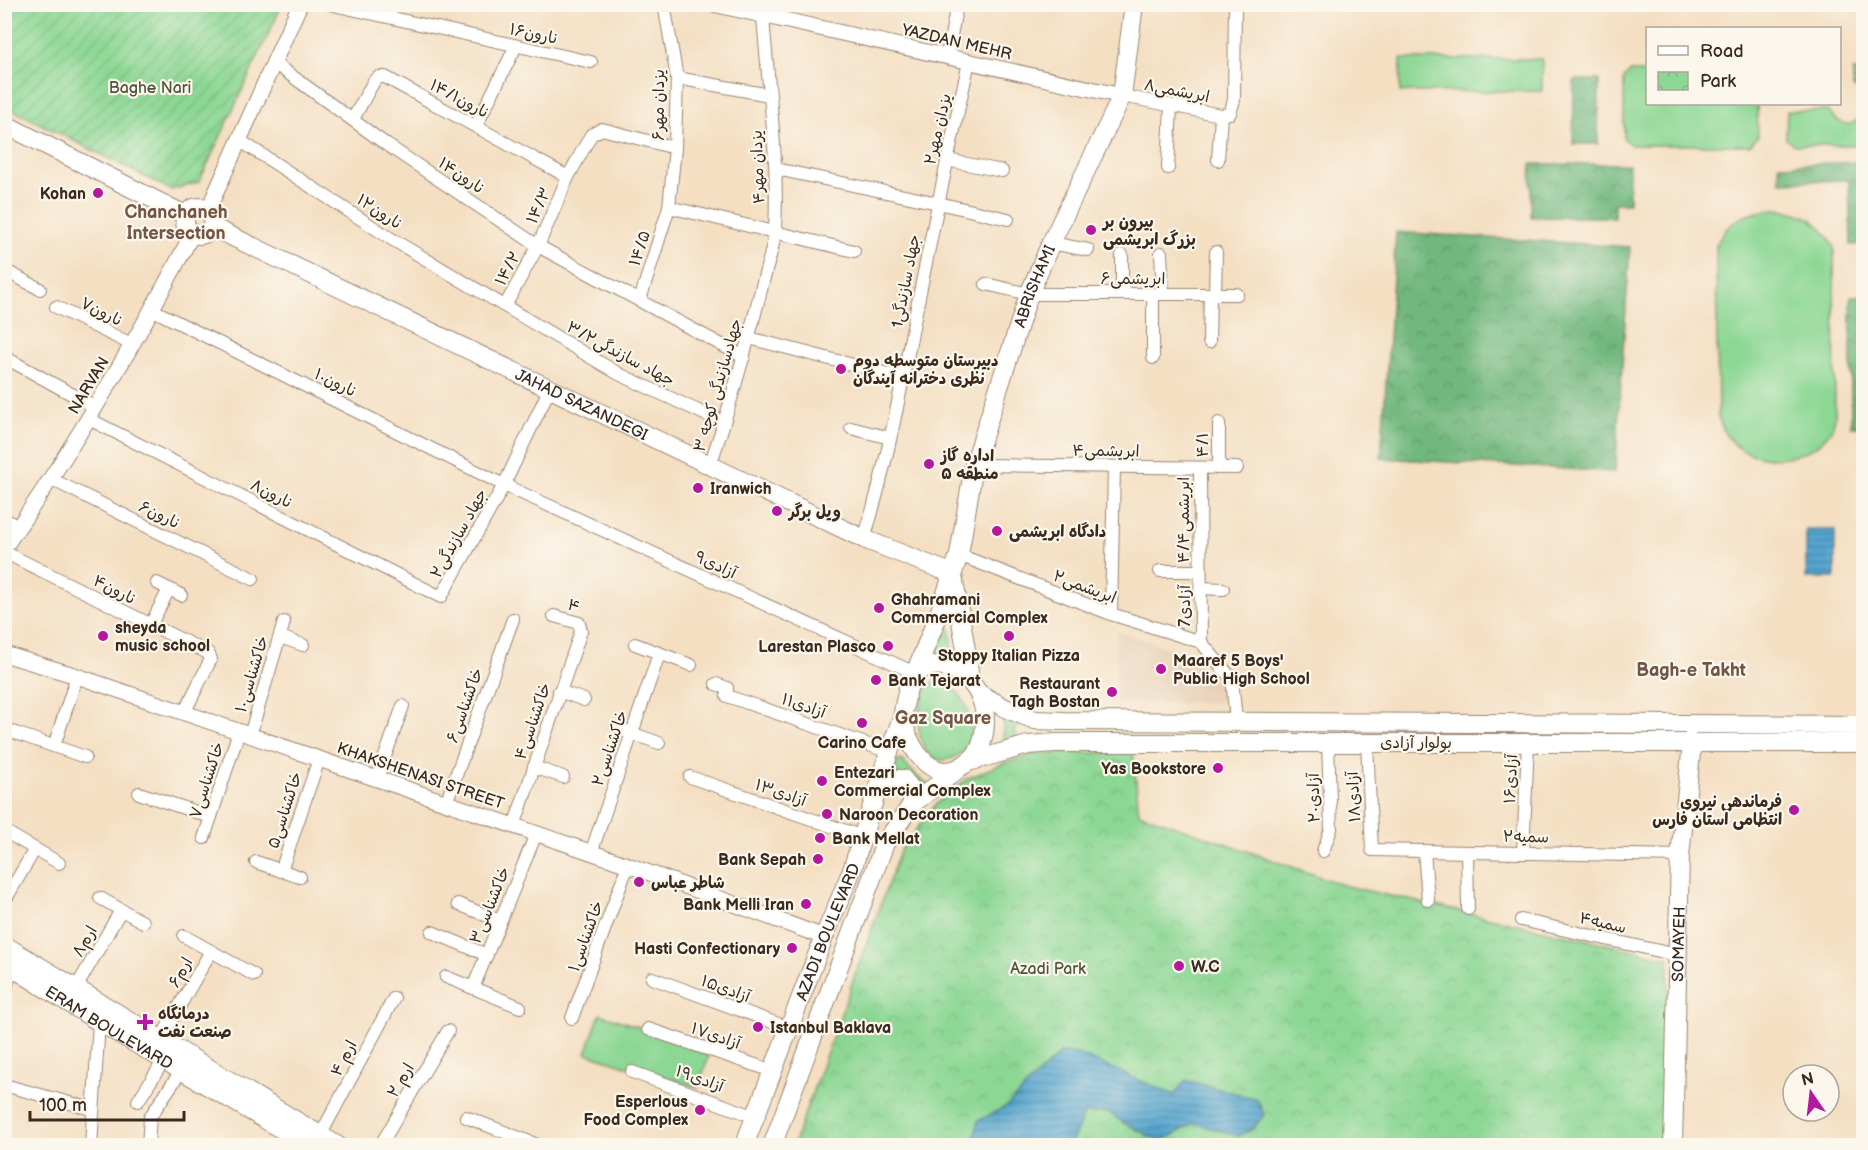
<svg xmlns="http://www.w3.org/2000/svg" width="1868" height="1150" font-family="'Balsamiq Sans','Playpen Sans Arabic',sans-serif">
<style>
.built{fill:#e7cfb5}
.grass{fill:#8cd794;stroke:#648059;stroke-width:1.5}
.forest{fill:url(#forest-crowns);stroke:#56714e;stroke-width:1.5}
.park{fill:url(#park-crowns);stroke:#648059;stroke-width:1.5}
.garden{fill:url(#garden-furrows);stroke:#648059;stroke-width:1.5}
.water{fill:url(#water-rules);stroke:#486876;stroke-width:1.5}
.lines{fill:none;stroke-linecap:round;stroke-linejoin:round}
.minor-casing{stroke:#988470;stroke-width:14}
.tertiary-casing{stroke:#988470;stroke-width:17}
.secondary-casing{stroke:#988470;stroke-width:20}
.minor{stroke:#fff;stroke-width:12}
.tertiary{stroke:#fff;stroke-width:15}
.secondary{stroke:#fff;stroke-width:18}
.poi-dot{fill:#b5179e;stroke:#fbf7ec;stroke-width:2}
.labels{text-anchor:middle;stroke-width:4.5;stroke-linejoin:round;paint-order:stroke}
.street-label{font-size:16px;fill:#3b2a1e;stroke:#fbf7ec}
.park-label{font-size:16px;fill:#4f553c;stroke:#fbf7ec}
.poi-label{font-size:16px;font-weight:bold;fill:#3b2a1e;stroke:#fbf7ec;text-anchor:start}
.neighbourhood-label{font-size:18px;font-weight:bold;fill:#725547;stroke:#fbf7ec}
</style>
<defs>
<pattern id="forest-crowns" width="20" height="18" patternUnits="userSpaceOnUse" patternTransform="scale(1.5)"><rect width="20" height="18" fill="#71b87e"/><path d="M2 6a3 3 0 1 1 6 0M12 15a3 3 0 1 1 6 0" fill="none" stroke="#5e9667"/></pattern>
<pattern id="park-crowns" width="20" height="18" patternUnits="userSpaceOnUse" patternTransform="scale(1.5)"><rect width="20" height="18" fill="#8cd794"/><path d="M2 6a3 3 0 1 1 6 0M12 15a3 3 0 1 1 6 0" fill="none" stroke="#7ab97f"/></pattern>
<pattern id="garden-furrows" width="10" height="10" patternUnits="userSpaceOnUse" patternTransform="scale(1.5)"><rect width="10" height="10" fill="#8cd794"/><path d="M-1 1l2-2M0 10L10 0M9 11l2-2" fill="none" stroke="#7ab97f"/></pattern>
<pattern id="water-rules" width="6" height="5" patternUnits="userSpaceOnUse" patternTransform="scale(1.5)"><rect width="6" height="5" fill="#54a5cf"/><path d="M0 2.5h6" fill="none" stroke="#4787a7"/></pattern>
</defs>
<rect width="100%" height="100%" fill="#fbf7ec"/>
<filter id="ink" filterUnits="userSpaceOnUse"><feTurbulence type="fractalNoise" baseFrequency=".0167" numOctaves="2"/><feDisplacementMap in="SourceGraphic" scale="12" xChannelSelector="R" yChannelSelector="G"/><feConvolveMatrix kernelMatrix="1 2 1 2 8 2 1 2 1" color-interpolation-filters="sRGB"/></filter>
<filter id="wash" filterUnits="userSpaceOnUse"><feTurbulence type="fractalNoise" baseFrequency=".008" numOctaves="4" result="noise"/><feDisplacementMap in="SourceGraphic" scale="24" xChannelSelector="R" yChannelSelector="G"/><feGaussianBlur stdDeviation="1.35" result="paint"/><feColorMatrix in="noise" values="0 0 0 0 0 0 0 0 0 0 0 0 0 0 0 0 0 1.4 0 .05"/><feComposite in="paint" operator="in"/></filter>
<g filter="url(#wash)">
<rect width="100%" height="100%" fill="#f4dfc3"/>
<polygon class="built" points="1117,631 1189,655 1225,688 1226,696 1219,702 1174,703 1173,700 1162,703 1115,703"/>
<g class="grass">
<polygon points="1401,59 1542,59 1542,91 1400,92"/>
<polygon points="1853,71 1863,71 1863,99 1859,91 1853,87"/>
<polygon points="1630,72 1647,72 1648,104 1757,104 1758,136 1750,145 1631,145 1624,139 1624,78"/>
<path d="M1787 111H1828C1839 125 1853 131 1863 112V145H1795L1786 139Z"/>
<path d="M1776 209C1805 212 1821 221 1834 247L1835 417C1834 421 1833 427 1831 430 1811 463 1752 468 1728 438 1723 432 1721 424 1718 417L1716 245C1728 219 1748 212 1776 209Z"/>
<polygon points="948,620 954,653 937,652 938,645"/>
<path d="M935 681C973 684 989 755 944 760 914 763 910 697 935 681Z"/>
<polygon points="1004,720 1019,724 1014,731 1017,740 1003,742"/>
<polygon points="901,760 919,778 927,783 918,791 895,772 897,762"/>
<polygon points="600,1014 645,1029 709,1055 698,1088 633,1065 632,1068 586,1053"/>
</g>
<g class="forest">
<polygon points="1574,80 1599,80 1598,144 1573,144"/>
<polygon points="1863,162 1863,244 1851,245 1849,180 1780,182 1779,165"/>
<polygon points="1531,164 1629,164 1629,203 1614,203 1614,217 1531,217"/>
<polygon points="1396,232 1630,247 1615,472 1381,458"/>
<rect x="1851" y="296" width="12" height="130"/>
</g>
<polygon class="park" points="1133,752 1139,813 1346,886 1669,958 1665,1145 793,1146 900,851 935,805 967,779 1001,764 1035,754"/>
<polygon class="garden" points="4,5 5,4 282,5 199,182 171,190 5,106"/>
<g class="water">
<rect x="1806" y="530" width="29" height="48"/>
<polygon points="1060,1053 1078,1054 1174,1095 1186,1080 1257,1099 1264,1115 1253,1129 1238,1136 1194,1123 1161,1142 1124,1123 1109,1113 1085,1113 1070,1145 973,1145 978,1121 1007,1106"/>
</g>
</g>
<g filter="url(#ink)">
<g class="lines">
<g class="minor-casing">
<g id="minor">
<polyline points="329,4 591,62"/>
<polyline points="983,4 984,5"/>
<polyline points="947,57 957,4"/>
<polyline points="274,63 387,145 538,246 744,357"/>
<polyline points="677,78 769,95"/>
<polyline points="1122,96 1221,115 1230,113 1234,100 1235,4"/>
<polyline points="353,119 374,81 379,77 385,77 568,177"/>
<polyline points="476,126 516,46"/>
<polyline points="239,140 390,238 619,374 724,423"/>
<polyline points="947,160 1002,171"/>
<polyline points="1218,160 1221,115"/>
<polyline points="1168,168 1171,106"/>
<polyline points="776,169 938,203 1008,219"/>
<polyline points="669,207 854,251"/>
<polyline points="1051,243 1088,250"/>
<polyline points="1161,253 1163,294"/>
<polyline points="1122,255 1122,294"/>
<polyline points="4,270 40,289"/>
<polyline points="986,284 1029,294 1237,294"/>
<polyline points="1153,294 1153,358"/>
<polyline points="1215,294 1216,252"/>
<polyline points="640,300 669,207 675,148 677,78 664,4"/>
<polyline points="505,306 538,246 568,177 591,135 602,129 675,148"/>
<polyline points="56,307 133,345"/>
<polyline points="153,310 504,485 915,673"/>
<polyline points="749,338 903,378"/>
<polyline points="1209,342 1210,294"/>
<polyline points="6,358 95,407"/>
<polyline points="89,419 441,597 504,485 550,388"/>
<polyline points="851,428 890,438"/>
<path d="M710 465C730 407 746 349 761 290 765 271 774 249 775 229 779 157 768 87 763 16L758 4"/>
<polyline points="974,465 1237,468"/>
<polyline points="1200,468 1201,642"/>
<polyline points="1219,468 1219,423"/>
<polyline points="51,479 253,579"/>
<polyline points="4,519 19,527"/>
<path d="M864 539C887 465 901 388 916 312 933 228 950 145 969 62"/>
<polyline points="4,552 208,653 211,659 184,713"/>
<polyline points="959,555 1111,614 1201,642"/>
<polyline points="1160,571 1200,571"/>
<polyline points="157,583 181,595"/>
<polyline points="1200,588 1223,589"/>
<polyline points="1111,614 1114,467"/>
<polyline points="150,626 169,589"/>
<polyline points="280,637 303,645"/>
<polyline points="1201,642 1232,679 1236,721"/>
<polyline points="635,644 691,665"/>
<polyline points="716,684 727,688 727,696 889,752"/>
<polyline points="559,691 584,700"/>
<polyline points="617,728 659,743"/>
<polyline points="4,729 85,757"/>
<polyline points="250,735 284,622"/>
<polyline points="1367,742 1372,850 1680,856"/>
<polyline points="54,746 77,676"/>
<polyline points="534,767 563,777"/>
<polyline points="690,777 863,837"/>
<polyline points="377,779 403,706"/>
<polyline points="139,793 211,817"/>
<polyline points="446,803 513,619"/>
<polyline points="514,826 581,631 579,623 554,616"/>
<polyline points="4,831 59,863"/>
<polyline points="204,838 239,731"/>
<polyline points="1323,851 1331,829 1328,743"/>
<polyline points="1424,851 1428,900"/>
<polyline points="1467,852 1468,909"/>
<polyline points="591,853 659,654"/>
<polyline points="1523,853 1528,743"/>
<polyline points="256,862 300,877"/>
<polyline points="281,871 319,759"/>
<polyline points="100,898 143,922"/>
<polyline points="4,902 35,849"/>
<polyline points="458,904 500,921"/>
<polyline points="1521,920 1677,955"/>
<polyline points="432,932 487,955"/>
<polyline points="184,936 254,975"/>
<polyline points="446,977 520,1007"/>
<polyline points="652,978 789,1028"/>
<polyline points="76,988 121,910"/>
<polyline points="473,988 536,834"/>
<polyline points="4,994 12,967"/>
<polyline points="572,1018 628,865"/>
<polyline points="648,1029 773,1071"/>
<polyline points="160,1040 211,951"/>
<polyline points="632,1072 756,1117"/>
<polyline points="4,1085 92,1109"/>
<polyline points="138,1101 164,1060"/>
<polyline points="466,1117 540,1146"/>
<polyline points="321,1134 394,998"/>
<polyline points="91,1146 99,1022"/>
<polyline points="148,1146 150,1117 181,1071"/>
<polyline points="380,1146 448,1031"/>
</g>
</g>
<g class="tertiary-casing">
<g id="tertiary">
<polyline points="713,4 1122,96"/>
<polyline points="208,210 300,4"/>
<path d="M4 548C74 448 136 342 192 234"/>
<polyline points="4,654 77,676 628,865 824,937"/>
</g>
</g>
<g class="secondary-casing">
<g id="secondary">
<polyline points="4,124 185,215"/>
<circle cx="199" cy="221" r="14"/>
<path id="s1" d="M212 227 864 539 953 574"/>
<polyline points="953,576 967,655 970,680"/>
<path d="M938 665C976 673 992 705 982 742 979 753 971 761 962 766 931 786 905 743 903 716 903 709 905 701 907 693 908 687 911 677 916 673 922 668 930 666 938 665Z"/>
<path id="s2" d="M915 673 940 611 959 555 974 465 1029 294 1051 243 1122 96 1134 4"/>
<polyline points="980,694 1007,709 1035,720 1064,721 1864,725"/>
<polyline points="972,761 1028,745 1055,743 1864,743"/>
<polyline points="880,783 890,779 903,779 912,790 912,804"/>
<polyline points="4,945 338,1146"/>
<path id="s3" d="M4 962 99 1022 310 1146"/>
<path id="s4" d="M744 1146 824 937 852 870 889 752 903 716"/>
<polyline points="772,1146 885,843 912,804 957,770"/>
<path id="s5" d="M1673 1146 1680 856 1692 744"/>
</g>
</g>
<use href="#minor" class="minor"/>
<use href="#tertiary" class="tertiary"/>
<use href="#secondary" class="secondary"/>
</g>
</g>
<g class="poi-dot">
<circle cx="98" cy="193" r="6"/>
<circle cx="1091" cy="230" r="6"/>
<circle cx="841" cy="369" r="6"/>
<circle cx="929" cy="464" r="6"/>
<circle cx="698" cy="488" r="6"/>
<circle cx="777" cy="511" r="6"/>
<circle cx="997" cy="531" r="6"/>
<circle cx="879" cy="608" r="6"/>
<circle cx="103" cy="636" r="6"/>
<circle cx="1009" cy="636" r="6"/>
<circle cx="888" cy="646" r="6"/>
<circle cx="1161" cy="669" r="6"/>
<circle cx="876" cy="680" r="6"/>
<circle cx="1112" cy="692" r="6"/>
<circle cx="862" cy="723" r="6"/>
<circle cx="1218" cy="768" r="6"/>
<circle cx="822" cy="781" r="6"/>
<circle cx="1794" cy="810" r="6"/>
<circle cx="827" cy="814" r="6"/>
<circle cx="820" cy="838" r="6"/>
<circle cx="818" cy="859" r="6"/>
<circle cx="639" cy="882" r="6"/>
<circle cx="806" cy="904" r="6"/>
<circle cx="792" cy="948" r="6"/>
<circle cx="1179" cy="966" r="6"/>
<path d="M142 1013h6v6h6v6h-6v6h-6v-6h-6v-6h6z"/>
<circle cx="758" cy="1027" r="6"/>
<circle cx="700" cy="1110" r="6"/>
</g>
<g class="labels">
<g class="street-label">
<text transform="translate(534 33) rotate(12)" y="6">نارون۱۶</text>
<text transform="translate(957 41) rotate(13)" y="6">YAZDAN MEHR</text>
<text transform="translate(1177 90) rotate(11)" y="6">ابریشمی۸</text>
<text transform="translate(460 98) rotate(28)" y="6">۱۴/۱نارون</text>
<text transform="translate(658 105) rotate(-90)" y="6">یزدان مهر۶</text>
<text transform="translate(937 129) rotate(-77)" y="6">یزدان مهر۲</text>
<text transform="translate(757 167) rotate(-92)" y="6">یزدان مهر۴</text>
<text transform="translate(462 175) rotate(34)" y="6">نارون۱۴</text>
<text transform="translate(538 205) rotate(-66)" y="6">۱۴/۳</text>
<text transform="translate(380 211) rotate(33)" y="6">نارون۱۲</text>
<text transform="translate(639 248) rotate(-72)" y="6">۱۴/۵</text>
<text transform="translate(507 268) rotate(-62)" y="6">۱۴/۲</text>
<text x="1133" y="284">ابریشمی۶</text>
<text transform="translate(905 281) rotate(-79)" y="6">1جهاد سازندگی</text>
<text dy="6" stroke="none"><textPath href="#s2" startOffset="406">ABRISHAMI</textPath></text>
<text transform="translate(102 311) rotate(27)" y="6">نارون۷</text>
<text transform="translate(621 353) rotate(28)" y="6">۳/۲جهاد سازندگی</text>
<text transform="translate(336 382) rotate(26)" y="6">نارون۱۰</text>
<text transform="translate(88 385) rotate(-59)" y="6">NARVAN</text>
<text transform="translate(717 385) rotate(-74)" y="6">جهادسازندگی کوچه ۳</text>
<text dy="6" stroke="none"><textPath href="#s1" startOffset="410">JAHAD SAZANDEGI</textPath></text>
<text transform="translate(1202 445) rotate(-90)" y="6">۴/۱</text>
<text transform="translate(1106 450) rotate(1)" y="6">ابریشمی۴</text>
<text transform="translate(272 493) rotate(27)" y="6">نارون۸</text>
<text transform="translate(160 514) rotate(26)" y="6">نارون۶</text>
<text transform="translate(1183 520) rotate(-90)" y="6">ابریشمی۴/۴</text>
<text transform="translate(458 533) rotate(-61)" y="6">۲جهاد سازندگی</text>
<text transform="translate(716 564) rotate(25)" y="6">آزادی۹</text>
<text transform="translate(1085 586) rotate(21)" y="6">ابریشمی۲</text>
<text transform="translate(115 589) rotate(27)" y="6">نارون۴</text>
<text transform="translate(574 605) rotate(21)" y="6">۴</text>
<text transform="translate(1184 606) rotate(-90)" y="6">7آزادی</text>
<text transform="translate(251 674) rotate(-73)" y="6">خاکشناسی۱۰</text>
<text transform="translate(464 705) rotate(-70)" y="6">خاکشناسی۶</text>
<text transform="translate(804 705) rotate(19)" y="6">آزادی۱۱</text>
<text transform="translate(532 721) rotate(-71)" y="6">خاکشناسی۴</text>
<text x="1416" y="748">بولوار آزادی</text>
<text transform="translate(609 748) rotate(-71)" y="6">خاکشناسی۲</text>
<text transform="translate(421 775) rotate(19)" y="6">KHAKSHENASI STREET</text>
<text transform="translate(1510 779) rotate(-87)" y="6">آزادی۱۶</text>
<text transform="translate(206 780) rotate(-72)" y="6">خاکشناسی۷</text>
<text transform="translate(781 792) rotate(19)" y="6">آزادی۱۳</text>
<text transform="translate(1353 797) rotate(-93)" y="6">آزادی۱۸</text>
<text transform="translate(1313 798) rotate(-91)" y="6">آزادی۲۰</text>
<text transform="translate(284 810) rotate(-72)" y="6">خاکشناسی۵</text>
<text transform="translate(1526 836) rotate(1)" y="6">۲سمیه</text>
<text transform="translate(489 905) rotate(-68)" y="6">خاکشناسی۳</text>
<text transform="translate(1603 922) rotate(13)" y="6">سمیه۴</text>
<text dy="6" stroke="none"><textPath href="#s4" startOffset="230">AZADI BOULEVARD</textPath></text>
<text transform="translate(585 936) rotate(-70)" y="6">خاکشناسی۱</text>
<text transform="translate(84 941) rotate(-60)" y="6">ارم۸</text>
<text dy="6" stroke="none"><textPath href="#s5" startOffset="202">SOMAYEH</textPath></text>
<text transform="translate(180 972) rotate(-60)" y="6">ارم۶</text>
<text transform="translate(726 988) rotate(20)" y="6">آزادی۱۵</text>
<text dy="6" stroke="none"><textPath href="#s3" startOffset="124">ERAM BOULEVARD</textPath></text>
<text transform="translate(716 1035) rotate(19)" y="6">آزادی۱۷</text>
<text transform="translate(343 1058) rotate(-62)" y="6">ارم ۴</text>
<text transform="translate(700 1078) rotate(20)" y="6">آزادی۱۹</text>
<text transform="translate(400 1080) rotate(-59)" y="6">ارم ۲</text>
</g>
<g class="park-label">
<text x="150" y="93">Baghe Nari</text>
<text x="1048" y="974">Azadi Park</text>
</g>
<g class="poi-label">
<text x="86" y="199" text-anchor="end">Kohan</text>
<text x="1103" y="227">بیرون بر<tspan x="1103" dy="18">بزرگ ابریشمی</tspan></text>
<text x="853" y="366">دبیرستان متوسطه دوم<tspan x="853" dy="18">نظری دخترانه آیندگان</tspan></text>
<text x="941" y="461">اداره گاز<tspan x="941" dy="18">منطقه ۵</tspan></text>
<text x="710" y="494">Iranwich</text>
<text x="789" y="517">ویل برگر</text>
<text x="1009" y="537">دادگاه ابریشمی</text>
<text x="891" y="605">Ghahramani<tspan x="891" dy="18">Commercial Complex</tspan></text>
<text x="115" y="633">sheyda<tspan x="115" dy="18">music school</tspan></text>
<text x="876" y="652" text-anchor="end">Larestan Plasco</text>
<text x="1009" y="661" text-anchor="middle">Stoppy Italian Pizza</text>
<text x="1173" y="666">Maaref 5 Boys'<tspan x="1173" dy="18">Public High School</tspan></text>
<text x="888" y="686">Bank Tejarat</text>
<text x="1100" y="689" text-anchor="end">Restaurant<tspan x="1100" dy="18">Tagh Bostan</tspan></text>
<text x="862" y="748" text-anchor="middle">Carino Cafe</text>
<text x="1206" y="774" text-anchor="end">Yas Bookstore</text>
<text x="834" y="778">Entezari<tspan x="834" dy="18">Commercial Complex</tspan></text>
<text x="1782" y="807" text-anchor="end">فرماندهی نیروی<tspan x="1782" dy="18">انتظامی استان فارس</tspan></text>
<text x="839" y="820">Naroon Decoration</text>
<text x="832" y="844">Bank Mellat</text>
<text x="806" y="865" text-anchor="end">Bank Sepah</text>
<text x="651" y="888">شاطر عباس</text>
<text x="794" y="910" text-anchor="end">Bank Melli Iran</text>
<text x="780" y="954" text-anchor="end">Hasti Confectionary</text>
<text x="1191" y="972">W.C</text>
<text x="158" y="1019">درمانگاه<tspan x="158" dy="18">صنعت نفت</tspan></text>
<text x="770" y="1033">Istanbul Baklava</text>
<text x="688" y="1107" text-anchor="end">Esperlous<tspan x="688" dy="18">Food Complex</tspan></text>
</g>
<g class="neighbourhood-label">
<text x="176" y="218">Chanchaneh<tspan x="176" dy="21">Intersection</tspan></text>
<text x="1691" y="676">Bagh-e Takht</text>
<text x="943" y="724">Gaz Square</text>
</g>
</g>
<rect width="1868" height="1150" fill="none" stroke="#fbf7ec" stroke-width="24"/>
<rect x="1646" y="27" width="195" height="78" fill="#fbf7ec" stroke="#aea59a" stroke-width="1.5"/>
<rect x="1658" y="46" width="30" height="9" fill="#ffffff" stroke="#aea59a" stroke-width="1.5"/>
<text x="1700" y="57" font-size="18" fill="#3b2a1e">Road</text>
<rect x="1658" y="72" width="30" height="18" fill="url(#park-crowns)" stroke="#aea59a" stroke-width="1.5"/>
<text x="1700" y="87" font-size="18" fill="#3b2a1e">Park</text>
<g transform="translate(1811 1093) rotate(346)"><circle r="28" fill="#fbf7ec" stroke="#aea59a" stroke-width="1.5"/>
<path d="M0-4.5L10 22L0 15L-10 22Z" fill="#b5179e"/>
<text y="-9" font-size="16" font-weight="bold" text-anchor="middle" fill="#3b2a1e">N</text>
</g>
<path d="M30 1111v9h154v-9" fill="none" stroke="#3b2a1e" stroke-width="3"/>
<text x="39" y="1111" font-size="18" fill="#3b2a1e" stroke="#fbf7ec" stroke-width="4.5" paint-order="stroke">100 m</text>
</svg>
